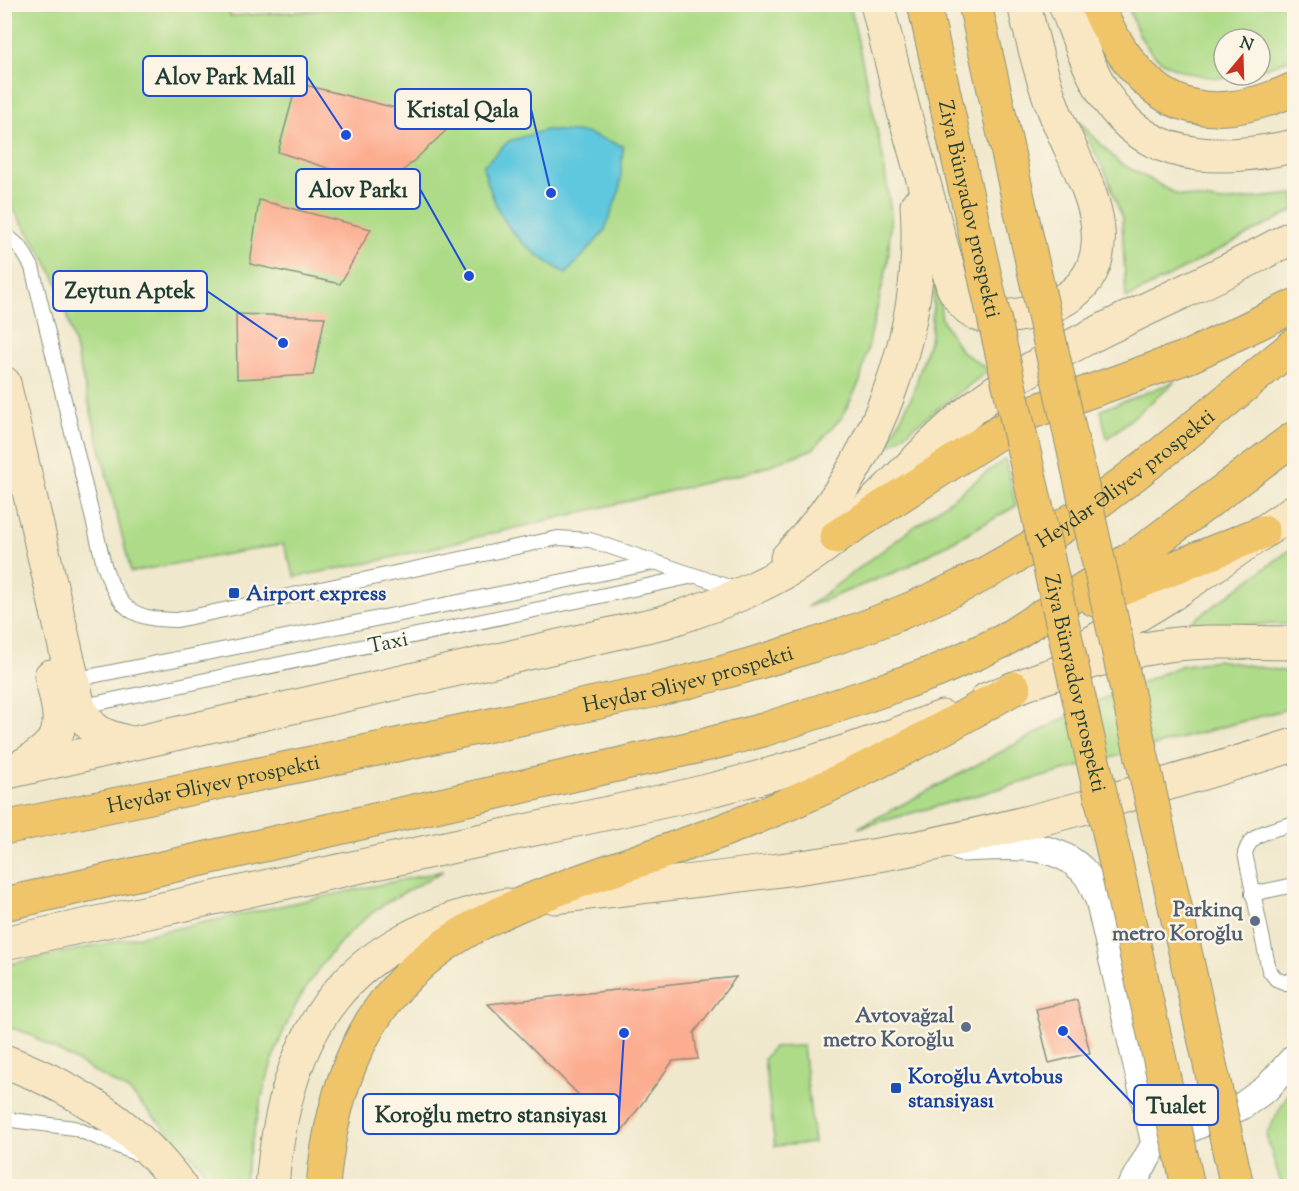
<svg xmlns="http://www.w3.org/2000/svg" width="1299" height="1191" font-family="'Sorts Mill Goudy',serif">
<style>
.green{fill:#aedb88;stroke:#668c5e;stroke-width:1.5}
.water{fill:#61c8de;stroke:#408289;stroke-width:1.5}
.building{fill:#fcac8f}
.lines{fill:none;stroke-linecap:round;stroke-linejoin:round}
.service-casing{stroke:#889280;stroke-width:16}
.minor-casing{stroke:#889280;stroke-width:29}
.secondary-casing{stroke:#889280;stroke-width:35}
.primary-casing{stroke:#889280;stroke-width:35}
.trunk-casing{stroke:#889280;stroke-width:35}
.motorway-casing{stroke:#889280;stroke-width:35}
.service{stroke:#fff;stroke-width:14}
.minor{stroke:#fff;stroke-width:27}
.secondary{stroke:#f9e7c3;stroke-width:33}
.primary{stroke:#f0c469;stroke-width:33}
.trunk{stroke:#f0c469;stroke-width:33}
.motorway{stroke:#f0c469;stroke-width:33}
.rail-casing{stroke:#1f3d34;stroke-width:7}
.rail{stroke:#fcf5e5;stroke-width:4.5;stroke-dasharray:14;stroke-linecap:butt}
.primary-bridge-casing{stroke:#889280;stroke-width:35;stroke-linecap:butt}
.primary-bridge{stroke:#f0c469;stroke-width:33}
.transit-dot{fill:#1a4fb4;stroke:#fcf5e5;stroke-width:2}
.service-dot{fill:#5c6f8a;stroke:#fcf5e5;stroke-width:2}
.labels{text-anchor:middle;stroke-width:5;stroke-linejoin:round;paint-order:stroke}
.street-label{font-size:21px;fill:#1f3d34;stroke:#fcf5e5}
.transit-label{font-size:21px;font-weight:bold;fill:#164399;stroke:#fcf5e5;text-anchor:start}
.service-label{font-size:21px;font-weight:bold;fill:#4e5e75;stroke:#fcf5e5;text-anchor:end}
.leader{fill:none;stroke:#1d4ed8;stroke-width:2}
.callout-dot{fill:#1d4ed8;stroke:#fcf5e5;stroke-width:2}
.callout{fill:#fcf5e5;stroke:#1d4ed8;stroke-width:2}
.callout-label{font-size:22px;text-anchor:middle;font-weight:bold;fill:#1f3d34}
</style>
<rect width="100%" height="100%" fill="#fcf5e5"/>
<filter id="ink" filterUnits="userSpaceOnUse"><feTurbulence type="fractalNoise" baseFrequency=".0167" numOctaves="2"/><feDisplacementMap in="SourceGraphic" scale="12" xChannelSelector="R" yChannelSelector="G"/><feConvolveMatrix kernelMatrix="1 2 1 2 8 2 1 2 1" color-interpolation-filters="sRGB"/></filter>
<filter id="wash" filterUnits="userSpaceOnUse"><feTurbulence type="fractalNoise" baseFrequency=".008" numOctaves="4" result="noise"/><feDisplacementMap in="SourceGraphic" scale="24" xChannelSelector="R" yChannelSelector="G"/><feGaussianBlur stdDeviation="1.35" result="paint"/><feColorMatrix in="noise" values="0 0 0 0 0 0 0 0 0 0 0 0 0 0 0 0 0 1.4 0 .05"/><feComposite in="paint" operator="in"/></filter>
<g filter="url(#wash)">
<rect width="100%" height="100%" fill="#f0e8cc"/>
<g class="green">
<polygon points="412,4 850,5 883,158 891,213 888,262 860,381 842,417 813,449 754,471 373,562 295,577 283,544 131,572 61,291 46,260 5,196 4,5 228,5 230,16"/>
<path d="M1128 5H1294V58L1260 70V39H1224V75H1245C1220 83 1171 73 1153 54 1140 40 1133 23 1128 5Z"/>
<polygon points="1078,120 1118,162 1178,195 1222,202 1294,194 1294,210 1126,299 1122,218 1107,176"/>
<polygon points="935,274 942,319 960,350 989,370 885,449 912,396 931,336"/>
<polygon points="1176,381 1107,439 1101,410"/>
<polygon points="1005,459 1016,506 905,568 807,607"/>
<polygon points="1294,547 1294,624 1186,626"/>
<polygon points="1217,660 1294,673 1294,707 858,828 1093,703 1180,666"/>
<path d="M443 871C420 885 393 896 372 913 282 985 263 1080 243 1186H215L199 1164 130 1092 27 1033 5 1026V965Z"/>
<polygon points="803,1046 814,1143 775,1146 764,1059 773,1047"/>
<polygon points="1294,1083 1294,1186 1282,1186 1266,1135"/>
</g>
<path class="water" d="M546 130 586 133 623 146 620 189 604 232 566 274C516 243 498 225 483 166L509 141Z"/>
<g id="blocks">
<g class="building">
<polygon points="297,83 454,123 386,187 278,152"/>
<polygon points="259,200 371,229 340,284 250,264"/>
<polygon points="236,314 325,317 313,375 237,379"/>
<polygon points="736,977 694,1033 698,1059 673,1061 619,1135 488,1004"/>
<polygon points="1077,1000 1090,1053 1049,1063 1036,1009"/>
</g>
</g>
</g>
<g filter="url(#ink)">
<use href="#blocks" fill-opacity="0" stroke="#889280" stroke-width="1.5"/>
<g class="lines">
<g class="service-casing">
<g id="service">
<path d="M4 233 21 248 32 267 104 565C118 608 131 620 177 620L558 538 590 540 738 590"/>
<polyline points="72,680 653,563"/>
<polyline points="79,707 694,576"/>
<path d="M1294 823C1275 830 1251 831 1245 853L1269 970 1276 979 1286 983 1294 978"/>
<polyline points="1252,894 1294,885"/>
<polyline points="4,1119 74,1128 135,1153"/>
</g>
</g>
<g class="minor-casing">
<g id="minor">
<path d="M961 848C1003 847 1056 838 1086 874 1092 881 1095 892 1099 900L1155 1144"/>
<polyline points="1131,1186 1155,1144 1242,1106 1267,1088 1294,1058"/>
</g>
</g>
<g class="secondary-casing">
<g id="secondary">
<path d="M877 4 904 112 953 287C964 309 977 320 1004 317 1055 312 1103 290 1098 230 1096 193 1067 146 1054 110 1041 76 1032 40 1024 4"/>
<path d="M1065 4C1079 39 1091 78 1114 108 1158 165 1231 160 1294 146"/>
<path d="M4 383 79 707C92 734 104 736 131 743"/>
<path d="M787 558C875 466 926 332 917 205"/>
<polyline points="1090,644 1172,594 1294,511"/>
<path d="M987 699C1042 677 1103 655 1162 646 1206 639 1250 643 1294 643"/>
<path d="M23 765C69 739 62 722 51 676"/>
<path d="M4 773 664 622C725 603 785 579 835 538 891 492 935 433 996 391 1089 328 1197 291 1294 236"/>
<path d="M555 897C672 883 789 872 905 850 1037 824 1166 785 1294 745"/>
<path d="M4 943 678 798C768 777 856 751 942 717"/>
<path d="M4 1061C74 1087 136 1125 180 1186"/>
<path d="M272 1186C286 1026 344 938 507 905"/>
</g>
</g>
<g class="primary-casing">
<path id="primary" d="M323 1186C347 924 512 910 719 832 822 793 919 744 1014 688"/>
</g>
<g class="trunk-casing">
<g id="trunk">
<polyline points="1095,600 1263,532"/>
<path id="s1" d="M4 828 656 690C754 665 852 637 944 594 1072 536 1186 433 1294 345"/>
<polyline points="4,904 709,744 763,730 866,696 937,671 1003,641 1141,552 1294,438"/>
</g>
</g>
<g class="motorway-casing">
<g id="motorway">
<path d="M1096 4C1139 99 1193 135 1294 89"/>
<polyline points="836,537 1029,413 1190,356 1294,306"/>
</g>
</g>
<use href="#service" class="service"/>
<use href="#minor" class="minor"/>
<use href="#secondary" class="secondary"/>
<use href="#primary" class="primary"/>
<use href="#trunk" class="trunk"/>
<use href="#motorway" class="motorway"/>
<g class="rail-casing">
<polyline id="rail" points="1291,1186 1294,1180"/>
</g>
<use href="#rail" class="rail"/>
<g class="primary-bridge-casing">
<g id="primary-bridge">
<path id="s2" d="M924 4 1188 1186"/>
<polyline points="975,4 1237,1186"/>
</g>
</g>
<use href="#primary-bridge" class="primary-bridge"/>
</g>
</g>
<g class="transit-dot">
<rect x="228" y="587" width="12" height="12" rx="3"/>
<rect x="890" y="1082" width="12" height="12" rx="3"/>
</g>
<g class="service-dot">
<circle cx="1255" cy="921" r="6"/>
<circle cx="966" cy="1027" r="6"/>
</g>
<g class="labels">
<g class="street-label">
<text dy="7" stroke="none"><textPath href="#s2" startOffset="210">Ziya Bünyadov prospekti</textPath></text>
<text dy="7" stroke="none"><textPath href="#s1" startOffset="1186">Heydər Əliyev prospekti</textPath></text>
<text transform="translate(388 642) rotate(-12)" y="7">Taxi</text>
<text dy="7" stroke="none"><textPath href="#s1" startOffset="700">Heydər Əliyev prospekti</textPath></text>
<text dy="7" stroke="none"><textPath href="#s2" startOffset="696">Ziya Bünyadov prospekti</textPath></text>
<text dy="7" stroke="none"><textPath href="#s1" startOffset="214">Heydər Əliyev prospekti</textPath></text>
</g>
<g class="transit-label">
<text x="246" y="600">Airport express</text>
<text x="908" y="1083">Koroğlu Avtobus<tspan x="908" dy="24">stansiyası</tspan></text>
</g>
<g class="service-label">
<text x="1243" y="916">Parkinq<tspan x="1243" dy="24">metro Koroğlu</tspan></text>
<text x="954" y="1022">Avtovağzal<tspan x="954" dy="24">metro Koroğlu</tspan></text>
</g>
</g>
<path class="leader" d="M346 135L307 76M551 193L531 109M469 276L420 189M283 343L207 291M1063 1031L1134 1105M624 1033L619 1114"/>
<g class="callout-dot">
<circle cx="346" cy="135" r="6"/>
<circle cx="551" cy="193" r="6"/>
<circle cx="469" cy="276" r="6"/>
<circle cx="283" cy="343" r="6"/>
<circle cx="1063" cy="1031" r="6"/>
<circle cx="624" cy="1033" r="6"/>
</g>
<g class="callout">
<rect x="143" y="56" width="164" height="40" rx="6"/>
<rect x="395" y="89" width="136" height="40" rx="6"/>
<rect x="296" y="169" width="124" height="40" rx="6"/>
<rect x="53" y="271" width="154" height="40" rx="6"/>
<rect x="1134" y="1085" width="84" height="40" rx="6"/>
<rect x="363" y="1094" width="256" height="40" rx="6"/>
</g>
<g class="callout-label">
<text x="225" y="84">Alov Park Mall</text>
<text x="463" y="117">Kristal Qala</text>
<text x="358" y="197">Alov Parkı</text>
<text x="130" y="298">Zeytun Aptek</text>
<text x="1176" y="1113">Tualet</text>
<text x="491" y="1122">Koroğlu metro stansiyası</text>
</g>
<rect width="1299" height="1191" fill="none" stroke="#fcf5e5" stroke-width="24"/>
<g transform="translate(1242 57) rotate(19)"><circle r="28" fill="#fcf5e5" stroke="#a4ab9e" stroke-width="1.5"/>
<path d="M0-4.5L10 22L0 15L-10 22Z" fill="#c8321e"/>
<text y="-9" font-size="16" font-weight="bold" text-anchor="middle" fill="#1f3d34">N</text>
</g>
</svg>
